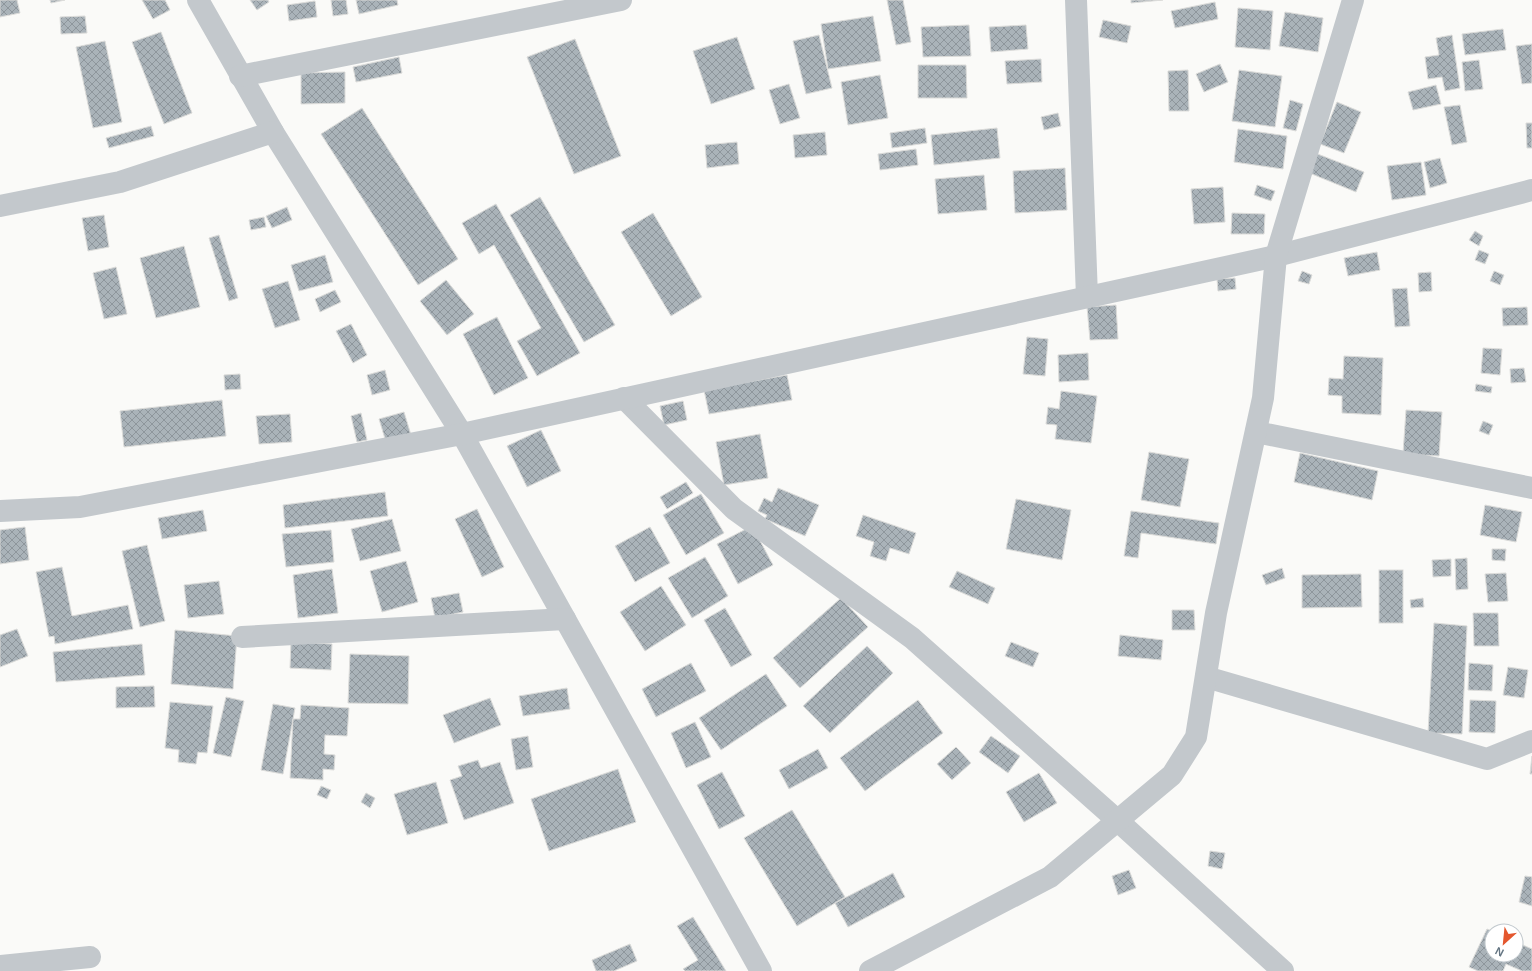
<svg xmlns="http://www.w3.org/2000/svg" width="1532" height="971" font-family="Helvetica,sans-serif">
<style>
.building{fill:url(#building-cross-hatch);stroke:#dcdcda}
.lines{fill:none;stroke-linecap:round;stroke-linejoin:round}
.minor{stroke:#c3c8cc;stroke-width:22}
</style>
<defs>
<pattern id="building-cross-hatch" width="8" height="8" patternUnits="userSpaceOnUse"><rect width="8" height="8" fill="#aab3b9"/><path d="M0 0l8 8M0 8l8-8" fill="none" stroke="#8e969c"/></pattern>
</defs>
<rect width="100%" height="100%" fill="#fafaf8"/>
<g class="building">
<polygon points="0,0 17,0 20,13 0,17"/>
<polygon points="50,0 65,0 51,3"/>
<polygon points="142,0 165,0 170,10 153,19"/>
<polygon points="250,0 268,0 269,2 257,10"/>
<polygon points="331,0 346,0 348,14 333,16"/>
<polygon points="356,0 397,0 398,5 359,14"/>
<polygon points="887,0 903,0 911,42 896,45"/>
<polygon points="1131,0 1163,0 1131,3"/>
<polygon points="315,1 317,17 289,21 287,5"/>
<polygon points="1215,2 1218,19 1175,28 1171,11"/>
<polygon points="1238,8 1273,11 1270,50 1235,47"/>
<polygon points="1285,12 1323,18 1318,52 1279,46"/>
<polygon points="85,16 87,33 61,34 60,17"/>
<polygon points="873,16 881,61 828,69 821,24"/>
<polygon points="1103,20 1131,26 1127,43 1099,37"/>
<polygon points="969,25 971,56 923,57 921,27"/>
<polygon points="1026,25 1028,49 991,52 989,27"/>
<polygon points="1503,29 1506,50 1465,55 1462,34"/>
<polygon points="161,32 192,113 164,124 132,42"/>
<polygon points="819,35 832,88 806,94 793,41"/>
<polygon points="1452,35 1460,88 1445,91 1442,77 1428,79 1425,57 1439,55 1436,38"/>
<polygon points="737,37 755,89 711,104 693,51"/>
<polygon points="575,39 621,156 574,174 527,57"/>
<polygon points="105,41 122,122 93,128 76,47"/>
<polygon points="1532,44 1532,83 1522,84 1516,46"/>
<polygon points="399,57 402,73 356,82 353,67"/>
<polygon points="1041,59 1042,82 1007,84 1005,61"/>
<polygon points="1479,60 1483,89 1465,91 1462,62"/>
<polygon points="1220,64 1228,82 1204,92 1196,74"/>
<polygon points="918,65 966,65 967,98 918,98"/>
<polygon points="1188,70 1189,111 1169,111 1168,71"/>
<polygon points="1239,70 1282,76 1275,127 1232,121"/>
<polygon points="345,72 345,103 301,104 301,73"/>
<polygon points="880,75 888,118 848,125 841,82"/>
<polygon points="789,84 800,118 780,124 769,90"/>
<polygon points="1436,85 1441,104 1413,110 1408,92"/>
<polygon points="1290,100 1303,104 1296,131 1283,128"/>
<polygon points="1337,102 1361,112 1344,153 1320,144"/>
<polygon points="1460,105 1467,142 1452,145 1444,107"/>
<polygon points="362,108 458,259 418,285 321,134"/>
<polygon points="1058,113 1061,126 1044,130 1041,117"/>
<polygon points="1526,123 1532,123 1532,148 1527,148"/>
<polygon points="151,126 154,136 109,148 106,138"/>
<polygon points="925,128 927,143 892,148 890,133"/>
<polygon points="997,128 1000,158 934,165 931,135"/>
<polygon points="1238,129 1287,136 1283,169 1234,162"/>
<polygon points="825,132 827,155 795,158 793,135"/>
<polygon points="737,142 739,164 707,168 705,145"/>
<polygon points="916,149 918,165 880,170 878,154"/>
<polygon points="1315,153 1364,172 1356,192 1307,172"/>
<polygon points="1440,158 1447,183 1430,188 1424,162"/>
<polygon points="1421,162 1426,195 1392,200 1387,166"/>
<polygon points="1065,168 1067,210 1015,213 1013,171"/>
<polygon points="984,175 987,210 938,214 935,179"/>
<polygon points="1257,185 1275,191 1271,201 1254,195"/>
<polygon points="1223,187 1225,222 1194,224 1191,189"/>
<polygon points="540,197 615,325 584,342 510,215"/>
<polygon points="496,204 580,353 537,376 517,341 541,328 494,245 479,254 462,223"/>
<polygon points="287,207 292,220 272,228 266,216"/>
<polygon points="653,213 702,297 671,316 621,232"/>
<polygon points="1232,213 1265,214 1264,234 1231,234"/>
<polygon points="104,215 109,247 88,251 82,218"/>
<polygon points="264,217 266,227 251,230 249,220"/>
<polygon points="1475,231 1483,236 1479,246 1469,240"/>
<polygon points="219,235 238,298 229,301 209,238"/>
<polygon points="184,246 200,307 156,318 140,258"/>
<polygon points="1479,250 1489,254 1485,264 1475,260"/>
<polygon points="1377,252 1380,270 1348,276 1344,258"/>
<polygon points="325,255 333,282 299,291 291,265"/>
<polygon points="116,267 127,314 104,319 93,273"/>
<polygon points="1302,271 1312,275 1309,284 1298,281"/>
<polygon points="1494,271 1504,275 1500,285 1490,281"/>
<polygon points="1431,272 1432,291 1419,292 1418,273"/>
<polygon points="1235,278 1236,289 1218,291 1217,279"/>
<polygon points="446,280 474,314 447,335 420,301"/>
<polygon points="288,281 300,320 275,328 262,289"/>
<polygon points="1407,288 1410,326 1395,327 1392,289"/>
<polygon points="335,290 341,302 320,312 315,299"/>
<polygon points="1116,305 1118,339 1090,340 1087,307"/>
<polygon points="1527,307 1528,325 1503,326 1502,308"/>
<polygon points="497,317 528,378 494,395 463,334"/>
<polygon points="351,324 367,355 353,363 336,331"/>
<polygon points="1027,337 1048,339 1045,376 1023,374"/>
<polygon points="1483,348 1502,349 1500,375 1481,373"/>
<polygon points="1088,353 1089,380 1059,382 1058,355"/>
<polygon points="1344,356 1383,358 1381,415 1342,413 1342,396 1328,395 1329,378 1343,379"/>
<polygon points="1524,368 1526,382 1511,383 1510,369"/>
<polygon points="385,370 390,390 372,395 367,375"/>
<polygon points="240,374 241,389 225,390 224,375"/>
<polygon points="787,375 792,400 709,414 704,390"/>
<polygon points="1476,384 1492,387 1491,393 1475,391"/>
<polygon points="1061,391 1097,396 1091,443 1055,439 1057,425 1046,424 1048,407 1059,409"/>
<polygon points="222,400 226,436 124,447 120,411"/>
<polygon points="683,401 687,420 664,425 660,406"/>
<polygon points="1406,410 1442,412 1439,456 1403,454"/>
<polygon points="404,412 411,435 386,442 379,419"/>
<polygon points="361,413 367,440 357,442 351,416"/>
<polygon points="290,414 292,442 259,444 256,416"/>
<polygon points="1483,421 1493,425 1489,435 1479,431"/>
<polygon points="541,430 561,471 527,487 507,446"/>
<polygon points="760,434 768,478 724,485 716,442"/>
<polygon points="1149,452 1189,459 1180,507 1141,500"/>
<polygon points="1300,453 1378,471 1372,500 1294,482"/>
<polygon points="686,482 693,493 667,509 660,497"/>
<polygon points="778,488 819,505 805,536 765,519 767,515 758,511 764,498 772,502"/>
<polygon points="385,492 388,516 285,528 283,505"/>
<polygon points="701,494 724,533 686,555 663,515"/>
<polygon points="1016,499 1071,510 1062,560 1006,549"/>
<polygon points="1485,505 1522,512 1516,542 1480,535"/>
<polygon points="477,509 504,567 482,577 455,519"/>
<polygon points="203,510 207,531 162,539 158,518"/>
<polygon points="1131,511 1219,523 1216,544 1141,533 1138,558 1124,556"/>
<polygon points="863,515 916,533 909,554 890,548 886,561 870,556 874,542 856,536"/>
<polygon points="392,519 401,551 360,561 351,529"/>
<polygon points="752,526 773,565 738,584 717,544"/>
<polygon points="25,527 29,560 0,564 0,530"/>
<polygon points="650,527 670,563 635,582 615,546"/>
<polygon points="331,530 334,562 286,567 282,534"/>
<polygon points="147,545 165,621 140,627 122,551"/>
<polygon points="1492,549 1506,549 1505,561 1492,560"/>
<polygon points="705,557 728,596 692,618 668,578"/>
<polygon points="1467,558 1468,589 1456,590 1455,559"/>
<polygon points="1451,559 1451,576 1433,577 1432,560"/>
<polygon points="406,561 418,602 382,612 370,571"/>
<polygon points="62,567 72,616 128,605 133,629 55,644 54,636 49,637 36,572"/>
<polygon points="1282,568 1285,578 1266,585 1262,575"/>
<polygon points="332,569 338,613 298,618 293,575"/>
<rect x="1379" y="570" width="24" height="53"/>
<polygon points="957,571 995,588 988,604 949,587"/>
<polygon points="1506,573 1508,601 1488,602 1485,574"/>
<polygon points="1361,574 1362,607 1302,608 1302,575"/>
<polygon points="219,581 224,614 188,618 184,585"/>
<polygon points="661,586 686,625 645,651 620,612"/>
<polygon points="459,593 463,612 435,618 431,598"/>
<polygon points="841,598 868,627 800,688 773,658"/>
<polygon points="1423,598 1424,607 1411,608 1410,600"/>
<polygon points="725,608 752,655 731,667 704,620"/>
<polygon points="1172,610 1194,610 1195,630 1172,630"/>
<polygon points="1473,613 1498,613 1499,646 1474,646"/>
<polygon points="1434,623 1467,626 1462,734 1428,733"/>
<polygon points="17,629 28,656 0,667 0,635"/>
<polygon points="175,630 237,636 233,689 171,684"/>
<polygon points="1120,635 1163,640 1161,660 1118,656"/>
<polygon points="291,642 332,644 331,670 290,668"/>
<polygon points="1011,642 1039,653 1033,667 1005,656"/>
<polygon points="142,644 145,675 56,682 53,652"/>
<polygon points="867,646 893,673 830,733 803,706"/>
<polygon points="350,654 409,656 408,704 348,703"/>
<polygon points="691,663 706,691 656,717 642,689"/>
<polygon points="1469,663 1493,665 1492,691 1468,690"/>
<polygon points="1508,667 1528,670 1524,698 1503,695"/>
<polygon points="766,674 787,706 721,750 699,718"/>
<polygon points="154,686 155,707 116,708 116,687"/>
<polygon points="567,688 570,709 523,716 519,696"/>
<polygon points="226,697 244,701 231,757 213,753"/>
<polygon points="490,698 501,725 454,743 443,715"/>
<polygon points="918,700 943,733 865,791 840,758"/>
<polygon points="1470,700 1496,701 1495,733 1469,732"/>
<polygon points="170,702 213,706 207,753 198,752 196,764 178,762 179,750 165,748"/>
<polygon points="273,704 295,708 283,774 261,770"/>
<polygon points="301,705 349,708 347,736 325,735 324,754 335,755 334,770 323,769 323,780 290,778 293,719 300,719"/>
<polygon points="695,722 711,757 686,768 671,733"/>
<polygon points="528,736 533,767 516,770 511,739"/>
<polygon points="991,736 1020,756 1008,773 979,752"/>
<polygon points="956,747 971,763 952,780 937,764"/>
<polygon points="818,749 828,768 789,789 779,770"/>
<polygon points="1532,756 1532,774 1530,774"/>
<polygon points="478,760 481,768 500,762 514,803 464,820 450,780 462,776 458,766"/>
<polygon points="618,769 636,822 549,851 531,799"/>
<polygon points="722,772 745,816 719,829 697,785"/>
<polygon points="1039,773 1057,803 1024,822 1006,792"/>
<polygon points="436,782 448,823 407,835 394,794"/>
<polygon points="321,786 331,790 327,799 317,795"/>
<polygon points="366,793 375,798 370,808 361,802"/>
<polygon points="792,810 845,897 797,926 744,838"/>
<polygon points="1210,851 1225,853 1222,869 1208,866"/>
<polygon points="1129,870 1136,888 1118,895 1112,876"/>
<polygon points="893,873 905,897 848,927 835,903"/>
<polygon points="1525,876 1532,877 1532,906 1519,902"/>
<polygon points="693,917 726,971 685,971 683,969 698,960 677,926"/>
<polygon points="1487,929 1492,931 1492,955 1516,955 1516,942 1532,949 1532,971 1522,971 1506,964 1503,971 1478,971 1469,967"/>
<polygon points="630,944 637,961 614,971 596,971 592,960"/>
</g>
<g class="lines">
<g class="minor">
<polyline points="198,0 273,132 462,434 761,971"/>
<polyline points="1076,0 1087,297"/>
<polyline points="240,76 621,0"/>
<polyline points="0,206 120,182 273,132"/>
<polyline points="624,398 734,509 912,638 1118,821 1283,971"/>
<polyline points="1256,432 1532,488"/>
<polyline points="0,511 80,507 462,434 1276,256 1532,190"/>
<polyline points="242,637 565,619"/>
<polyline points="1206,677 1487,759 1532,741"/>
<polyline points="0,966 90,957"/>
<polyline points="870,971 1050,877 1172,775 1196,737 1216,613 1263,398 1276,256 1353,0"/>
</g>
</g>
<g transform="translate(1504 943) rotate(207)"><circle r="19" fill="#ffffff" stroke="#c1c8cd"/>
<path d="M0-3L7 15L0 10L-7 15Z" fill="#e4572e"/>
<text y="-6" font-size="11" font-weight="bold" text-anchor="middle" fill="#657683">N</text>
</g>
</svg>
